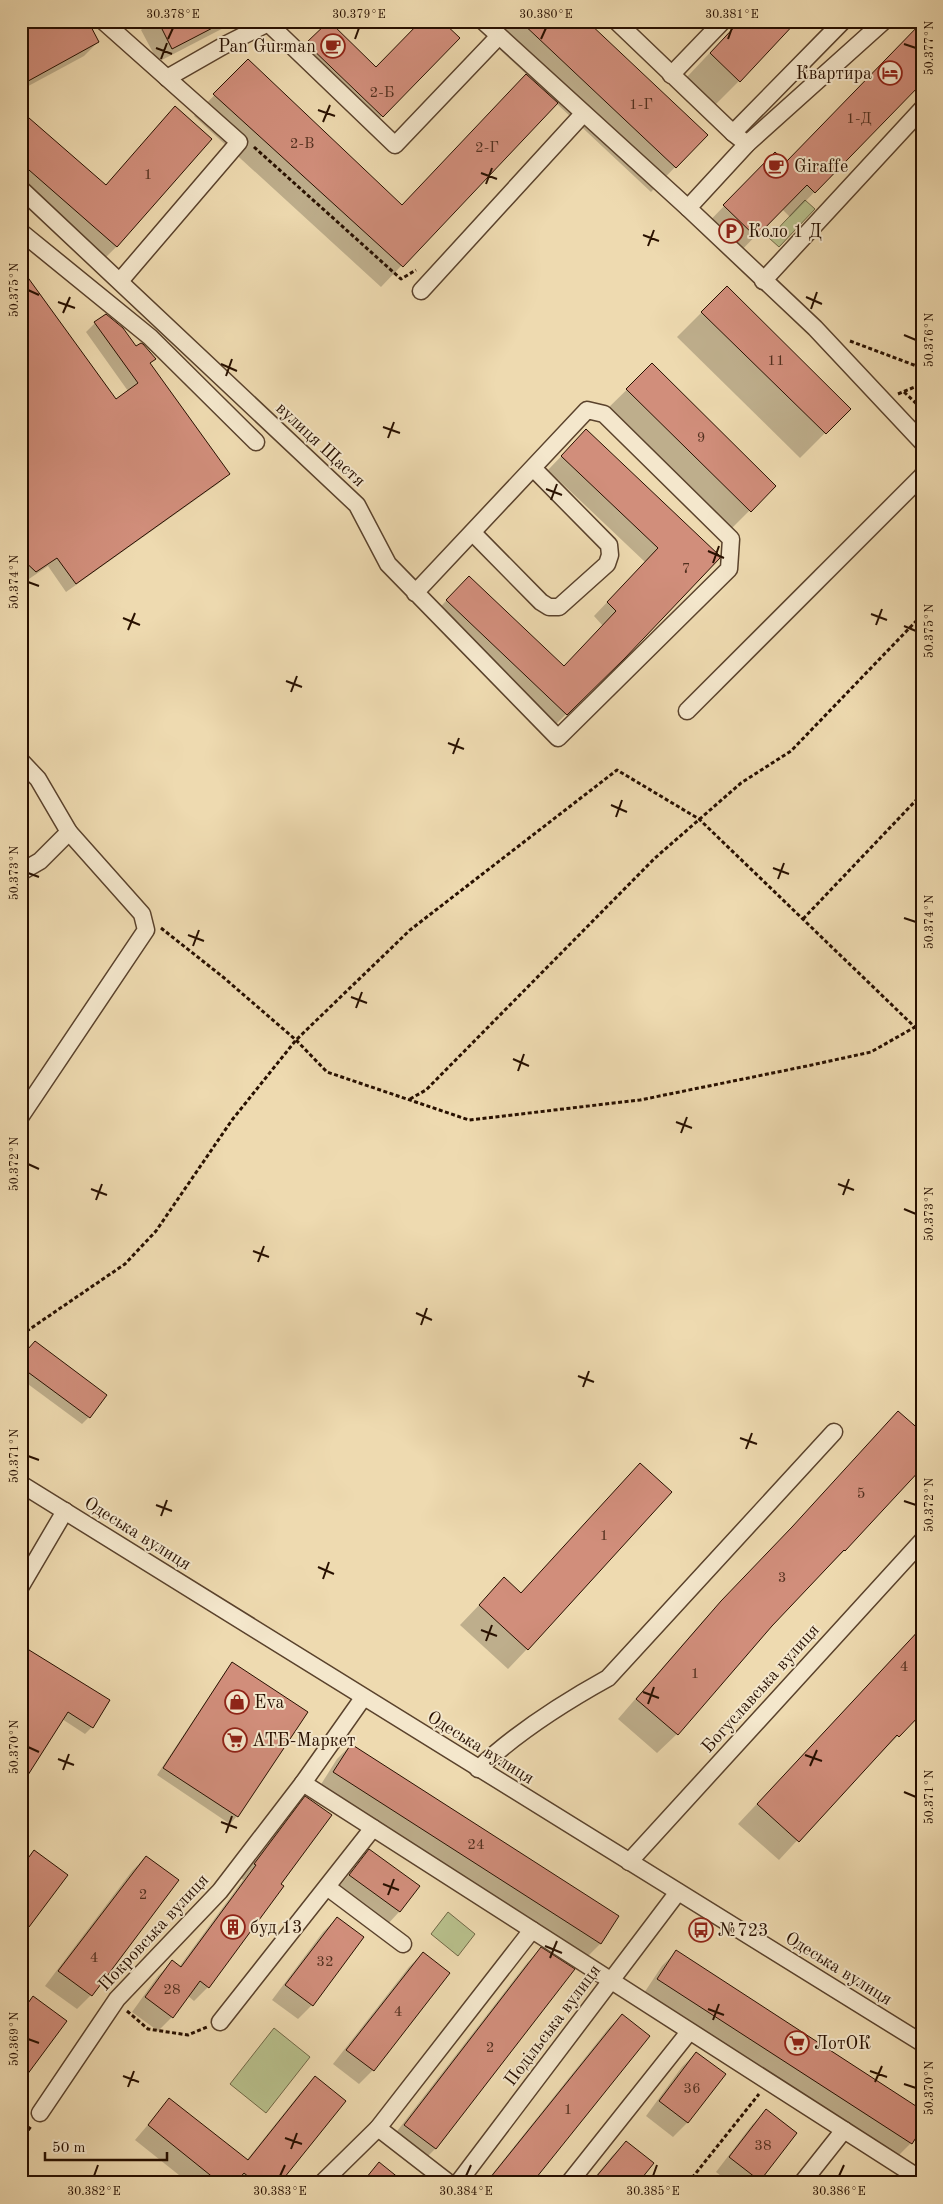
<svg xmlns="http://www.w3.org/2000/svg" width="943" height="2204" font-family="'Old Standard TT',serif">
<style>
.green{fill:#b8c08c;stroke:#706846}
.shadow{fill:#0003}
.building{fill:#d18e7b;stroke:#281000}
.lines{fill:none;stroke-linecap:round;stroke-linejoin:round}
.minor-casing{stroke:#5a422c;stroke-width:19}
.path{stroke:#281000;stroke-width:3;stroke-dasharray:4 2.5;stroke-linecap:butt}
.minor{stroke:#f4e7cc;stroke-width:16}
.ticks{fill:none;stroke:#281000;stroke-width:2}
.labels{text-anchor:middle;stroke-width:4;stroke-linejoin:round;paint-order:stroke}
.number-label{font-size:15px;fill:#52301f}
.poi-label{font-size:18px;fill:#281000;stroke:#f4e7cc;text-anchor:start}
.street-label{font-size:18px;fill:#281000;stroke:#f4e7cc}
.neatline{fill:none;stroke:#281000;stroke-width:2}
.ticks-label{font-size:12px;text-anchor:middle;fill:#281000}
</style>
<rect width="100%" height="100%" fill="#eedab0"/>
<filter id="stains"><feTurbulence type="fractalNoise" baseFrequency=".004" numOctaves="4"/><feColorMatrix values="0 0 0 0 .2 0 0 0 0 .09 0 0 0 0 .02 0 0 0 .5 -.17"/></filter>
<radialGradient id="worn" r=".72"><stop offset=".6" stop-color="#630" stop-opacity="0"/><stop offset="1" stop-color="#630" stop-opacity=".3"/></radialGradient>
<g class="green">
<polygon points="805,200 815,209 779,247 769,238"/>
<polygon points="448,1912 475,1934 458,1956 431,1934"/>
<polygon points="274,2028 310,2057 266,2113 230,2084"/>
</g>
<g class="shadow">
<polygon points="150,21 237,21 158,62 141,30"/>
<polygon points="469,21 585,21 706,135 651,192 556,103 381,287 194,116 248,61 402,206 527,75"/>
<polygon points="740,21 739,81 715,105 686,78"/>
<polygon points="328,22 376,69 458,38 368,130 293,58"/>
<polygon points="21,32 98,42 84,56 21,90"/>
<polygon points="922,82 790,217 782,209 731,261 700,231 751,178 785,163"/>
<polygon points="175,108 117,246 103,260 21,189 21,113 105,186"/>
<polygon points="21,280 115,401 128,391 86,332 95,323 154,359 150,364 229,474 219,483 66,592 48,566 26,581 21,576"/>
<polygon points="727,287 849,409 800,458 677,337"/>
<polygon points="652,365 774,486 725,535 602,414"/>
<polygon points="572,445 719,556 624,657 552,728 433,615 455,591 564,667 603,626 594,616 645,562 548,470"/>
<polygon points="21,1357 89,1417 82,1424 21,1379"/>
<polygon points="879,1432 845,1550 771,1625 677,1734 657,1753 618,1719 702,1622 773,1548"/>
<polygon points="640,1465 527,1649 508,1669 460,1625 504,1579 520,1594"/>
<polygon points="922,1627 922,1711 878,1756 877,1754 779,1860 738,1824"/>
<polygon points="21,1646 92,1727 85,1734 62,1719"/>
<polygon points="233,1664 237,1816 230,1824 157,1775 226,1671"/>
<polygon points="351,1745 617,1917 600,1944 586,1958 320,1786 337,1759"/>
<polygon points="305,1798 280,1884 208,1987 194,2001 188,1996 172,2017 158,2031 132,2012 158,1976 172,1962 179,1967 243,1880 241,1878 292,1812"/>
<polygon points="369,1851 399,1912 386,1926 336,1890"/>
<polygon points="35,1852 28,1926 21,1933 21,1865"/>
<polygon points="146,1857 91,1995 77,2009 45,1986 132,1871"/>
<polygon points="337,1918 312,2005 298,2019 272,2000 323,1932"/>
<polygon points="541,1949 436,2148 422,2162 391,2139 527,1963"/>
<polygon points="676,1952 922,2126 911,2143 897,2157 644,1993 662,1966"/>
<polygon points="423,1953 449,1973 373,2070 359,2084 333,2064 409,1967"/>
<polygon points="622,2015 530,2183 485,2183 608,2029"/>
<polygon points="696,2053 724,2074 687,2123 673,2137 646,2116 682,2067"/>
<polygon points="315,2078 278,2183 189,2183 135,2140 169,2100 246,2161 301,2092"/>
<polygon points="766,2111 795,2133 756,2183 730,2183 716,2172 752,2125"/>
<polygon points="626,2142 636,2183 590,2183 612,2156"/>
</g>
<g class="building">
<polygon points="39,21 88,21 99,42 21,85 21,31"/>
<polygon points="158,21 226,21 172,49"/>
<polygon points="329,21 376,67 421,21 442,21 460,38 383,117 306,43"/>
<polygon points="520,21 587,21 708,135 676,168"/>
<polygon points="740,21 797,21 740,82 710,53"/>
<polygon points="922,22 922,83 815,193 807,185 756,237 723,205 775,152 786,162"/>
<polygon points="248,59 402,205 526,74 558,103 403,267 213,94"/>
<polygon points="175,106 212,139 117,247 21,163 21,111 106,185"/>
<polygon points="21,268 116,399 138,383 94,322 106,314 123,328 136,346 141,343 143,344 156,359 150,363 230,474 76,584 57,558 36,572 21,558"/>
<polygon points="727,286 851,409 826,434 701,312"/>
<polygon points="652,363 776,486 751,512 626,389"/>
<polygon points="586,429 720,556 720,558 625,658 567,715 446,600 469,576 564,666 616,611 607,602 658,548 561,456"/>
<polygon points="35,1341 107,1395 90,1418 21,1367 21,1357"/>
<polygon points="898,1411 922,1432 922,1468 845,1551 844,1550 772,1626 678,1735 636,1699 721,1601 792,1527"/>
<polygon points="640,1463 672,1492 528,1650 479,1605 504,1577 521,1593"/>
<polygon points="922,1627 922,1713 899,1737 897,1735 799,1842 757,1804"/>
<polygon points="21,1645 110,1700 93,1728 68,1712 21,1786"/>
<polygon points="232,1662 308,1712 238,1817 163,1768"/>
<polygon points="351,1744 619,1916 601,1944 333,1772"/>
<polygon points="305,1796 332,1815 281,1884 284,1886 209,1988 200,1981 173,2018 145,1997 172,1960 181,1967 256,1865 254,1864"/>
<polygon points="369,1849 420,1886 400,1912 349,1875"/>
<polygon points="34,1850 68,1875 29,1927 21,1921 21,1868"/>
<polygon points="146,1856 179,1880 92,1996 58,1971"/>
<polygon points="337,1917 364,1937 313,2006 285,1985"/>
<polygon points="541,1947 575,1969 436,2149 404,2125"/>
<polygon points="676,1950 922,2110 922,2128 912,2144 657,1979"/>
<polygon points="423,1952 450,1973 374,2071 346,2050"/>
<polygon points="33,1996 67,2021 21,2083 21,2013"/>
<polygon points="622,2014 650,2036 532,2183 486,2183"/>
<polygon points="696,2052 726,2074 688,2123 659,2101"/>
<polygon points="315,2076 346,2101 280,2183 256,2183 244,2173 235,2183 220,2183 148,2125 169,2098 248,2160"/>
<polygon points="766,2109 797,2133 760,2181 729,2157"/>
<polygon points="626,2141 654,2163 638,2183 591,2183"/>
<polygon points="379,2162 405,2183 362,2183"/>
</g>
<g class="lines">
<g class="minor-casing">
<g id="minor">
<polyline points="103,21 239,142 120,281"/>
<polyline points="483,21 688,208 815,328 922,442"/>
<polyline points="616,21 733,133 747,144"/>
<polyline points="268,23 395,145 499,36"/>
<polyline points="671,75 723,21"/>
<polyline points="167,78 223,46 272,21"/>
<polyline points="733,133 843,21"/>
<polyline points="21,189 357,505 388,564 558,738 729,569 731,539 604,414 587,410 415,593"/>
<polyline points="688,208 747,144 884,21"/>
<polyline points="21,232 150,337 256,442"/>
<polyline points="763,281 922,109"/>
<polyline points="421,291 583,114"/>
<polyline points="473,533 541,602 549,607 559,607 607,564 610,555 609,545 534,469"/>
<polyline points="687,711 922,476"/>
<polyline points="21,761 38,779 69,832 142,914 146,930 21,1116"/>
<polyline points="21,872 40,861 69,832"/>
<polyline points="21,1484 922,2043"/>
<polyline points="21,1586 65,1511"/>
<path d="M478 1769C517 1732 561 1704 608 1678L834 1432"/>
<polyline points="303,1783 922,2180"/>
<polyline points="629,1862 922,1541"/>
<polyline points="327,1887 403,1944"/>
<polyline points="220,2022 373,1828"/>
<polyline points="40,2113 117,1999 220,1891 303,1783 363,1698"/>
<polyline points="378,2128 449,2183"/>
<polyline points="322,2183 378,2128 532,1930"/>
<polyline points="458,2183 678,1892"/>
<polyline points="569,2183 689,2032"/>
<polyline points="802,2183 844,2130"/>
</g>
</g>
<g class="path">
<polyline points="254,147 401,279 416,270"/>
<polyline points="850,341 922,368"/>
<polyline points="904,392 922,409"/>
<polyline points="898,394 922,384"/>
<polyline points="803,919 922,794"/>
<polyline points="161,928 223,977 296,1040 327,1072 469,1120 640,1100 807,1066 871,1052 915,1027 922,1026"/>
<polyline points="410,1099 426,1090 655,858 741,783 791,751 922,615"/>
<polyline points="21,1335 125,1264 156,1231 232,1120 296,1040 410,930 617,770 699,819 922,1034"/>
<polyline points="127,2011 148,2029 188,2035 207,2027"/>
<polyline points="21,2141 31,2126"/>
<polyline points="688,2183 759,2094"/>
</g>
<use href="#minor" class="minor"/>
</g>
<path class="ticks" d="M168 39 173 28M355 39 359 28M541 39 546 28M728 39 732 28M904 44 916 48M156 48 172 54M161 59 167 43M318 110 335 116M323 122 330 105M481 173 497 179M486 184 492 168M643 235 659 241M648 246 654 230M28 290 39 295M806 297 822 304M58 302 75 308M811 309 817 292M63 313 70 297M904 335 916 340M221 364 237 371M226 376 232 359M383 427 400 433M388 438 394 422M546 489 562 495M551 500 557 484M708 551 724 558M713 563 719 546M28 582 39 586M871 614 887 620M123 618 140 625M876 625 882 609M904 626 916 631M128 630 135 613M286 681 302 687M291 692 297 676M448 743 464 749M453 754 459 738M611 805 627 812M616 817 622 800M773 868 789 874M28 873 39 877M778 879 784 863M904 918 916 922M188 935 204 941M193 946 199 930M351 997 367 1003M356 1008 362 992M513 1059 529 1066M518 1071 524 1054M676 1122 692 1128M681 1133 687 1117M28 1164 39 1169M838 1184 854 1190M91 1189 107 1195M843 1195 849 1179M96 1200 102 1184M904 1209 916 1214M253 1251 269 1257M258 1262 264 1246M416 1313 432 1320M421 1325 427 1308M578 1376 594 1382M583 1387 589 1371M740 1438 757 1444M746 1449 752 1433M28 1456 39 1460M904 1501 916 1505M156 1505 172 1511M161 1516 167 1500M318 1567 334 1574M323 1579 329 1562M481 1630 497 1636M486 1641 492 1625M643 1692 659 1698M648 1704 654 1687M28 1747 39 1752M805 1755 822 1761M58 1759 74 1765M810 1766 817 1750M63 1770 69 1754M904 1792 916 1797M221 1822 237 1828M226 1833 232 1816M383 1884 399 1890M388 1895 394 1879M545 1946 562 1953M550 1958 557 1941M708 2009 724 2015M713 2020 719 2004M28 2039 39 2043M870 2071 887 2077M123 2076 139 2082M875 2082 882 2066M904 2084 916 2088M128 2087 134 2071M285 2138 302 2144M291 2149 297 2133M94 2176 98 2165M280 2176 285 2165M466 2176 471 2165M653 2176 657 2165M839 2176 844 2165"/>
<defs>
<g id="cafe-ring" transform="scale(1.25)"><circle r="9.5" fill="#f4e7cc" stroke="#8f2418" stroke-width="1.5"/><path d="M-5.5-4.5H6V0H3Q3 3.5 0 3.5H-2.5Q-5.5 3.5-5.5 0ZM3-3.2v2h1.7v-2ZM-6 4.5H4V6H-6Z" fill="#8f2418"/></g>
<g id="hotel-ring" transform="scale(1.25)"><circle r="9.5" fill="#f4e7cc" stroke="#8f2418" stroke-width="1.5"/><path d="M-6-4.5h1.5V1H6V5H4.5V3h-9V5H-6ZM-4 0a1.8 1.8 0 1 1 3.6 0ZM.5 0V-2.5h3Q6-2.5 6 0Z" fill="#8f2418"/></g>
<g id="parking-ring" transform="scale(1.25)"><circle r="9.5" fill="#f4e7cc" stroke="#8f2418" stroke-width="1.5"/><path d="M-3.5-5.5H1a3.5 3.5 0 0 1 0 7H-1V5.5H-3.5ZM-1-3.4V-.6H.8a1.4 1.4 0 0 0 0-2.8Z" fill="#8f2418"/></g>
<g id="shop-ring" transform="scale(1.25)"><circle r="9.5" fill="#f4e7cc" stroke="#8f2418" stroke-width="1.5"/><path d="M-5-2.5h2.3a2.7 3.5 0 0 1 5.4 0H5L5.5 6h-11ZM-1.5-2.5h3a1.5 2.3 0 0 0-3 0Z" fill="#8f2418"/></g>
<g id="supermarket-ring" transform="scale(1.25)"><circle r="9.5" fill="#f4e7cc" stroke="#8f2418" stroke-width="1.5"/><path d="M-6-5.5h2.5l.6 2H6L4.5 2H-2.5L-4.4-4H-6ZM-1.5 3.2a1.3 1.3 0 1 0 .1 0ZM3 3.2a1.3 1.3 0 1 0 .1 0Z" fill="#8f2418"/></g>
<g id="building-ring" transform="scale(1.25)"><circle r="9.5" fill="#f4e7cc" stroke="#8f2418" stroke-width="1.5"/><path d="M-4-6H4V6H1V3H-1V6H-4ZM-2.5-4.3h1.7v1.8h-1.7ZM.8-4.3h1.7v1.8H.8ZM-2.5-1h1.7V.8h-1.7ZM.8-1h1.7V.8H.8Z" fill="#8f2418"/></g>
<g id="bus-ring" transform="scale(1.25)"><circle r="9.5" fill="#f4e7cc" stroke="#8f2418" stroke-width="1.5"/><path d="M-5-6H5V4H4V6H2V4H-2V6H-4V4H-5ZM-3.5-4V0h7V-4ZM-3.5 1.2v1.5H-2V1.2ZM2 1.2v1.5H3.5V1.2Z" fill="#8f2418"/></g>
</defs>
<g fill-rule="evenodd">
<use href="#cafe-ring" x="333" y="46"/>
<use href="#hotel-ring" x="890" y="73"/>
<use href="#cafe-ring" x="776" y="166"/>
<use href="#parking-ring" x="731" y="231"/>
<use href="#shop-ring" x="237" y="1702"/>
<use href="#supermarket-ring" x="235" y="1740"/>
<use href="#building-ring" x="233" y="1927"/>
<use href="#bus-ring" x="701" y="1930"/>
<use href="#supermarket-ring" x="797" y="2043"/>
</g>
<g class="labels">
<g class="number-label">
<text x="382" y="97">2-Б</text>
<text x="641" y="109">1-Г</text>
<text x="859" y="123">1-Д</text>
<text x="302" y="148">2-В</text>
<text x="487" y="152">2-Г</text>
<text x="148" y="179">1</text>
<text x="776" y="365">11</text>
<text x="701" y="442">9</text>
<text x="686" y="573">7</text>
<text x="861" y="1498">5</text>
<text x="604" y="1540">1</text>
<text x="782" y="1582">3</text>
<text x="904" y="1671">4</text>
<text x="695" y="1678">1</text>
<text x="476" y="1849">24</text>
<text x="143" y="1899">2</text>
<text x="94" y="1962">4</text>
<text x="325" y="1966">32</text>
<text x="172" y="1994">28</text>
<text x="398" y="2016">4</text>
<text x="490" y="2052">2</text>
<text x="692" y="2093">36</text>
<text x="568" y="2114">1</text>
<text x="763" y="2150">38</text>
</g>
<g class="poi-label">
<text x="316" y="52" text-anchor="end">Pan Gurman</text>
<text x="872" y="79" text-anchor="end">Квартира</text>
<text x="794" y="172">Giraffe</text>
<text x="748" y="237">Коло 1 Д</text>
<text x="254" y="1708">Eva</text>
<text x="252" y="1746">АТБ-Маркет</text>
<text x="250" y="1933">буд 13</text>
<text x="718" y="1936">№723</text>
<text x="814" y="2049">ЛотОК</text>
</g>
<g class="street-label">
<text transform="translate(321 444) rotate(43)" y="6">вулиця Щастя</text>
<text transform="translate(138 1533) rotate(32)" y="6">Одеська вулиця</text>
<text transform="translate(760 1688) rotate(-48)" y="6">Богуславська вулиця</text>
<text transform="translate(481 1747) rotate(32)" y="6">Одеська вулиця</text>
<text transform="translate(153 1932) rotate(-47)" y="6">Покровська вулиця</text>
<text transform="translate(839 1968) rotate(32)" y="6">Одеська вулиця</text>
<text transform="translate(552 2025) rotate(-53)" y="6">Подільська вулиця</text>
</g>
</g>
<rect width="943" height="2204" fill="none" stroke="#eedab0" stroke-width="55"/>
<path d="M45 2152v8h122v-8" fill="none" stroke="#281000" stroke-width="2.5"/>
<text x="52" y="2152" font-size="15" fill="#281000" stroke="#f4e7cc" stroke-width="4" paint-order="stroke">50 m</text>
<rect x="28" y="28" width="888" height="2148" class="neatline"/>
<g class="ticks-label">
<text x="173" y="18">30.378°E</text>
<text x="359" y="18">30.379°E</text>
<text x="546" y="18">30.380°E</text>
<text x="732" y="18">30.381°E</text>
<text transform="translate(929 48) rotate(-90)" y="4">50.377°N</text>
<text transform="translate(14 290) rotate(-90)" y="4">50.375°N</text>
<text transform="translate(929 340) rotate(-90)" y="4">50.376°N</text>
<text transform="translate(14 582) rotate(-90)" y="4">50.374°N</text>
<text transform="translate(929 631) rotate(-90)" y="4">50.375°N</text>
<text transform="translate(14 873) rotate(-90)" y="4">50.373°N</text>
<text transform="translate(929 922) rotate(-90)" y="4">50.374°N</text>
<text transform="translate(14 1164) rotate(-90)" y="4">50.372°N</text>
<text transform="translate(929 1214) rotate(-90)" y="4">50.373°N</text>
<text transform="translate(14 1456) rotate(-90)" y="4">50.371°N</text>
<text transform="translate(929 1505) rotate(-90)" y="4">50.372°N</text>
<text transform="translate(14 1747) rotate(-90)" y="4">50.370°N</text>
<text transform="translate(929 1797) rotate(-90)" y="4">50.371°N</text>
<text transform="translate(14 2039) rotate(-90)" y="4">50.369°N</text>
<text transform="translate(929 2088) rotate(-90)" y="4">50.370°N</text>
<text x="94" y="2195">30.382°E</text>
<text x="280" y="2195">30.383°E</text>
<text x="466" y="2195">30.384°E</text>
<text x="653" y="2195">30.385°E</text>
<text x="839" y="2195">30.386°E</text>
</g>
<rect width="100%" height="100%" filter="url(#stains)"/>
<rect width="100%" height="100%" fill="url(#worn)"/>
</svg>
